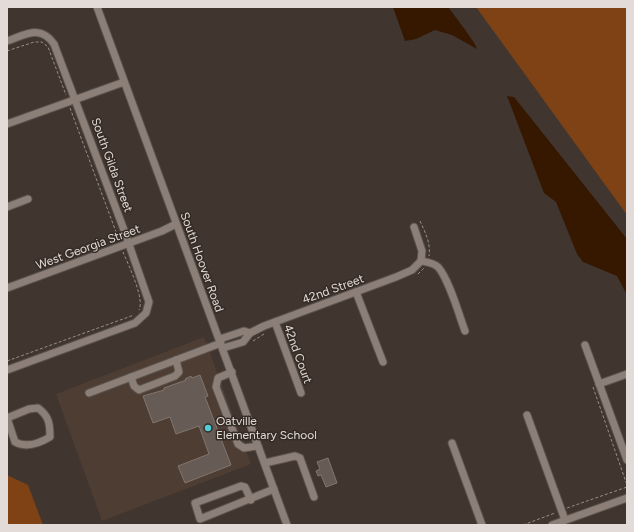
<svg xmlns="http://www.w3.org/2000/svg" width="634" height="532" font-family="Figtree,sans-serif">
<style>
.built{fill:#4d3d33}
.green{fill:#7e4215}
.water{fill:#361700}
.building{fill:#675c55;stroke:#81756e}
.lines{fill:none;stroke-linecap:round;stroke-linejoin:round}
.minor-casing{stroke:#5b524d;stroke-width:9}
.path{stroke:#978f8a;stroke-width:1;stroke-dasharray:3 2;stroke-linecap:butt}
.minor{stroke:#8b7f78;stroke-width:7}
.poi-dot{fill:#52ccd6;stroke:#352b25;stroke-width:1.5}
.labels{text-anchor:middle;stroke-width:3;stroke-linejoin:round;paint-order:stroke}
.street-label{font-size:12px;fill:#e2dbd7;stroke:#352b25}
.poi-label{font-size:12px;fill:#e2dbd7;stroke:#352b25;text-anchor:start}
</style>
<rect width="100%" height="100%" fill="#40352f"/>
<polygon class="built" points="204,337 251,464 102,521 56,394"/>
<g class="green">
<polygon points="476,7 627,7 627,215"/>
<polygon points="7,475 28,485 43,525 7,525"/>
</g>
<g class="water">
<path d="M393 7H448C454 15 476 43 477 49L452 35 435 30 416 39 405 41Z"/>
<polygon points="507,96 514,97 627,239 627,295 617,276 583,262 577,254 556,202 544,193"/>
</g>
<g class="building">
<polygon points="200,375 208,396 205,397 231,465 185,483 178,466 209,454 199,426 176,434 170,417 153,423 143,396 164,390 164,388 186,380 185,379 191,376 192,378"/>
<polygon points="328,458 337,483 326,487 321,475 318,476 316,471 320,469 317,462"/>
</g>
<g class="lines">
<g class="minor-casing">
<g id="minor">
<polyline points="97,7 287,525"/>
<path d="M7 41C25 35 40 24 54 44L124 230 149 302 146 313 135 323 7 370"/>
<polyline points="7,124 124,82"/>
<polyline points="7,207 28,199"/>
<polyline points="414,227 422,251 421,261"/>
<path d="M421 261C427 262 434 263 438 267 449 279 459 315 465 331"/>
<polyline points="7,288 162,231 176,224"/>
<polyline points="356,292 383,362"/>
<polyline points="275,322 301,393"/>
<polyline points="250,333 264,326 396,277 412,270 421,261"/>
<polyline points="220,339 244,331 250,333 243,342 223,348"/>
<polyline points="585,345 627,460"/>
<polyline points="232,372 218,378 216,387 238,444 244,448 258,446"/>
<polyline points="131,377 134,386 139,390 175,376 179,372 176,360"/>
<polyline points="599,384 627,374"/>
<polyline points="89,393 221,343"/>
<path d="M38 408C49 416 50 424 50 437 40 443 26 448 15 442L7 418 29 409Z"/>
<polyline points="527,415 565,520"/>
<polyline points="452,443 482,525"/>
<polyline points="265,463 295,456 300,458 314,497"/>
<polyline points="251,500 245,487 241,486 195,503 200,519 274,489"/>
<polyline points="552,525 627,498"/>
</g>
</g>
<g class="path">
<polyline points="7,51 34,42 42,42 48,47 66,95"/>
<polyline points="70,108 119,240"/>
<path d="M420 221C425 232 431 243 429 256"/>
<path d="M123 252C128 264 145 299 139 310"/>
<polyline points="418,274 424,268"/>
<polyline points="253,341 264,334"/>
<polyline points="7,361 134,315"/>
<polyline points="593,387 627,485"/>
<polyline points="567,508 627,487"/>
<polyline points="523,525 555,513"/>
</g>
<use href="#minor" class="minor"/>
</g>
<circle class="poi-dot" cx="208" cy="428" r="4"/>
<g class="labels">
<g class="street-label">
<text transform="translate(112 165) rotate(70)" y="4">South Gilda Street</text>
<text transform="translate(88 247) rotate(-20)" y="4">West Georgia Street</text>
<text transform="translate(202 262) rotate(70)" y="4">South Hoover Road</text>
<text transform="translate(333 289) rotate(-20)" y="4">42nd Street</text>
<text transform="translate(298 354) rotate(70)" y="4">42nd Court</text>
</g>
<g class="poi-label">
<text x="216" y="425">Oatville<tspan x="216" dy="14">Elementary School</tspan></text>
</g>
</g>
<rect width="634" height="532" fill="none" stroke="#e2dbd7" stroke-width="16"/>
</svg>
